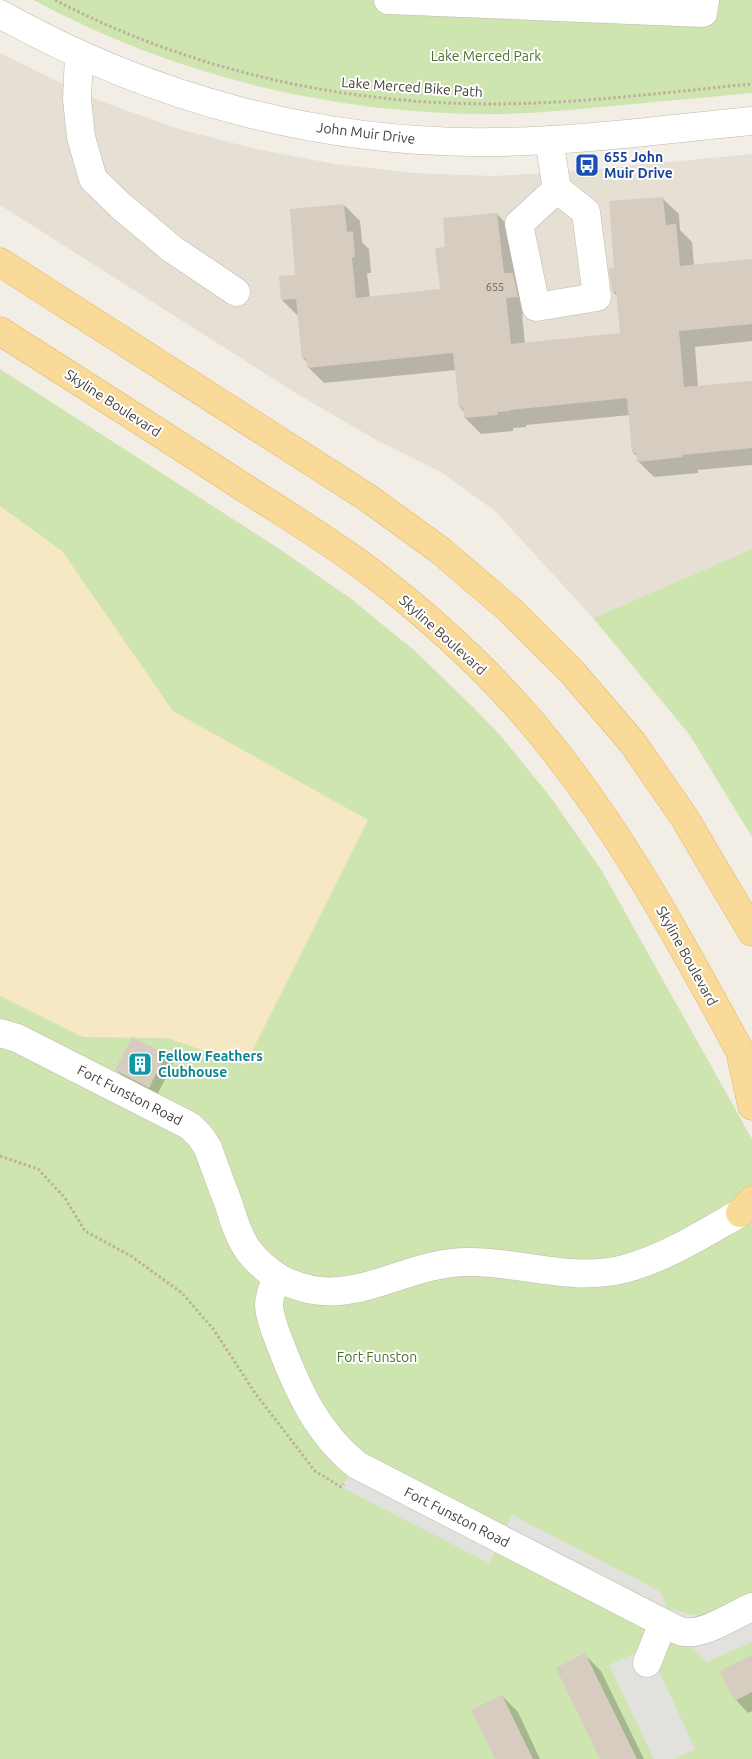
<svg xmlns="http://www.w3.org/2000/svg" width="752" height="1759" font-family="Ubuntu,sans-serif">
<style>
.residential{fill:#e6e0d4}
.green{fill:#cfe5b0}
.sand{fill:#f5e8c3}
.parking{fill:#e3e1de}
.shadow{fill:#0003}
.building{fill:#d6ccbf}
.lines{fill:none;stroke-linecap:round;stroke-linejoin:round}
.minor-casing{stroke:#c0b8ac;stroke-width:29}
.major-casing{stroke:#ddb669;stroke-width:29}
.path{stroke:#beb09b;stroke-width:3;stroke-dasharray:2.5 2.5;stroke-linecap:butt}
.minor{stroke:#fff;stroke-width:28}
.major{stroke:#f9da98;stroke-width:28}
.labels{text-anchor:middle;stroke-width:4;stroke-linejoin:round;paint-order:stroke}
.number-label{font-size:11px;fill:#686258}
.park-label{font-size:14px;fill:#49732c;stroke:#fff}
.street-label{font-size:14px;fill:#443e36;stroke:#fff}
.transit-label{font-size:14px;font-weight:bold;fill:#164399;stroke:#fff;text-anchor:start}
.culture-label{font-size:14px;font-weight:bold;fill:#0d838f;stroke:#fff;text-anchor:start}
</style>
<rect width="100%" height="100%" fill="#f2eee6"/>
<polygon class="residential" points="0,53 65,85 103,102 179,129 256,149 335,164 413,173 494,176 576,171 752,154 752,549 593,618 495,511 441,472 378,441 294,392 0,205"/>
<g class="green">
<path d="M33 0H752V93C705 97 659 102 612 106 572 110 532 114 492 114 331 114 175 76 33 0Z"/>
<polygon points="0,369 281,550 350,598 415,651 474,708 501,736 552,799 602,871 752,1139 752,1759 0,1759"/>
<polygon points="752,549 752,837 689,734 593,618"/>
</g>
<polygon class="sand" points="0,506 62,551 173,711 368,820 245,1065 167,1038 83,1037 0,996"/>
<polygon class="parking" points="357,1465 500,1539 512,1515 660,1591 667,1609 708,1618 752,1598 752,1642 707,1662 674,1629 658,1669 695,1749 675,1759 654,1759 609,1665 640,1651 654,1619 500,1540 489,1563 341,1487"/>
<g class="shadow">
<polygon points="662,198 679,214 680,230 692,242 694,266 752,260 752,341 695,347 698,387 752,382 752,465 698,470 698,473 654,477 638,461 638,457 633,453 630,415 526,425 526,427 513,428 513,431 481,434 465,418 464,412 460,407 456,370 324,383 308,367 308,363 303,358 298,316 282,300 280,277 296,276 344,205 360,221 362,242 369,249 371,273 367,273 370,297 441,290 447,248 497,214 513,230 533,312 522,314 525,344 622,334 618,297 613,292 615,269"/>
<polygon points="165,1055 173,1064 157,1095 125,1078 116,1070"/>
<polygon points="585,1655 601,1671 644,1759 602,1759"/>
<polygon points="752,1656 752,1711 748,1713 736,1700"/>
<polygon points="502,1696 518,1712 540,1759 497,1759"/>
</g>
<g class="building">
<polygon points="663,197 666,225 676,224 680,266 752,259 752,324 679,331 684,387 752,381 752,448 682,455 683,457 637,462 636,453 632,453 627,398 510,410 510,411 497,412 498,415 464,418 463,407 459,408 453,353 307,368 306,358 302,359 296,299 281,300 279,276 295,275 290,209 344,204 347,232 353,231 355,257 352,258 356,298 440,289 435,248 445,247 443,218 497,213 504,273 513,273 518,297 506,298 511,344 620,333 616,292 612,292 609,268 614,268 609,201"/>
<polygon points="132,1037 166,1054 149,1088 115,1070"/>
<polygon points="585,1653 637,1759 600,1759 556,1668"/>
<polygon points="752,1655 752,1692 735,1701 720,1671"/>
<polygon points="502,1695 533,1759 495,1759 471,1710"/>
</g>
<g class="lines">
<g class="minor-casing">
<g id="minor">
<polyline points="388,0 703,13 705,0"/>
<path d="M0 14C151 99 322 145 496 142 581 141 667 129 752 121"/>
<polyline points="79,55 77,99 81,137 93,179 121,206 172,249 236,292"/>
<polyline points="549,140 557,189 519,224 536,307 597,297 586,212 557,189"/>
<path d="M0 1033 17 1038 190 1126 200 1136 208 1148C214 1166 221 1184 228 1202 233 1218 238 1236 248 1250 256 1261 268 1271 279 1278 349 1316 400 1261 470 1262 522 1262 572 1282 624 1269 666 1258 703 1234 740 1213"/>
<path d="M277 1277C273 1286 269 1296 269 1306 270 1320 276 1333 281 1346 298 1391 318 1434 357 1465L673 1628C677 1630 681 1632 685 1632 704 1635 734 1615 752 1607"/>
<polyline points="647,1663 663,1623"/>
</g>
</g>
<g class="major-casing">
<g id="major">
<polyline points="0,262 368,498 441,551 510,610 572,672 632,742 684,817 752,932"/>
<path d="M0 331C74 378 149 426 223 474 273 507 325 537 372 573 428 616 481 664 527 717 620 825 684 948 752 1073"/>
<polyline points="741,1056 752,1106"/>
<polyline points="740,1213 752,1200"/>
</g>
</g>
<g class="path">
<path d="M55 0C190 70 340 104 492 104 579 104 666 92 752 84"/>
<polyline points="0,1156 38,1169 65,1198 85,1231 131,1256 182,1293 214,1330 255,1393 315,1471 341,1487 344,1484"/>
</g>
<use href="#minor" class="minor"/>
<use href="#major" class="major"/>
</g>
<defs>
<g id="bus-square" transform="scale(1.25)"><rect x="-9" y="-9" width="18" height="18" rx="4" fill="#1a4fb4" stroke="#fff"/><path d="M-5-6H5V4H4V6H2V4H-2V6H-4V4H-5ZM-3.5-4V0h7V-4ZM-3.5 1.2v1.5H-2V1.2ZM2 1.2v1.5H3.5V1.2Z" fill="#fff"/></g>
<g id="building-square" transform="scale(1.25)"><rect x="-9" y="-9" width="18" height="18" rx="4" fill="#0f9aa8" stroke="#fff"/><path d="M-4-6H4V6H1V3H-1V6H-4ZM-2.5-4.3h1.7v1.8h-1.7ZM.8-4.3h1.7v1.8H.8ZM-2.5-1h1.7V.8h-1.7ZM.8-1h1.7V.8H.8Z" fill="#fff"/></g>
</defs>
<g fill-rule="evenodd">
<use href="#bus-square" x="587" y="165"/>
<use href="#building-square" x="140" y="1064"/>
</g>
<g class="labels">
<g class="number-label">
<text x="495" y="291">655</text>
</g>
<g class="park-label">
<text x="486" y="61">Lake Merced Park</text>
<text x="377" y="1362">Fort Funston</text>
</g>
<g class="street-label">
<text transform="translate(412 87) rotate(4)" y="5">Lake Merced Bike Path</text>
<text transform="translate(366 133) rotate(7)" y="5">John Muir Drive</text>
<text transform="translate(113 403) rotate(33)" y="5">Skyline Boulevard</text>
<text transform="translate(443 635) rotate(42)" y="5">Skyline Boulevard</text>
<text transform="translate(687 956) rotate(61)" y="5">Skyline Boulevard</text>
<text transform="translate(130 1095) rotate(27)" y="5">Fort Funston Road</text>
<text transform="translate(457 1517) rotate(27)" y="5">Fort Funston Road</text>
</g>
<g class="transit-label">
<text x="604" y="162">655 John<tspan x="604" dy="16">Muir Drive</tspan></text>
</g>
<g class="culture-label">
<text x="158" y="1061">Fellow Feathers<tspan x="158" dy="16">Clubhouse</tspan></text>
</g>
</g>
</svg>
